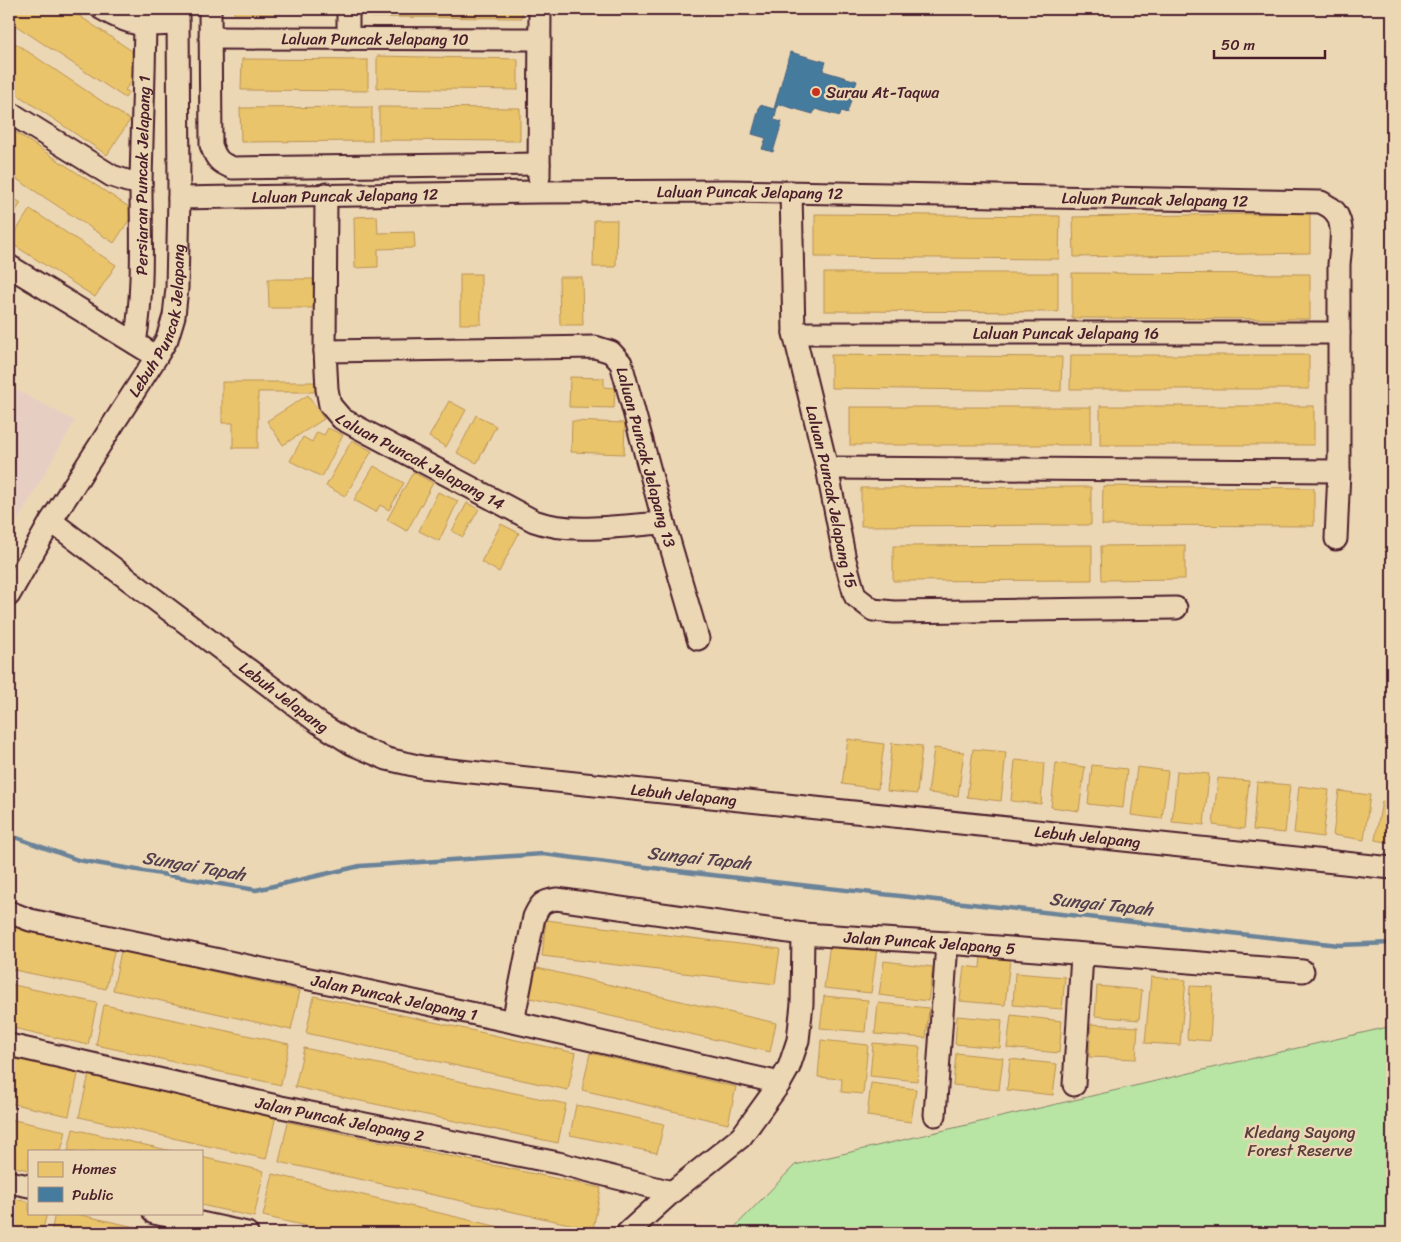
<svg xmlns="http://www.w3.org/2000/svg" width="1401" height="1242" font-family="Sriracha,sans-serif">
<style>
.built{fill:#e7cec3}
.green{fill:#b8e5a3;stroke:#818267}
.homes{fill:#e9c46a;stroke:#b99257}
.public{fill:#457b9d;stroke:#465f7b}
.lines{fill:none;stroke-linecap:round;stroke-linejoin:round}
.stream{stroke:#6a8398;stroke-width:4.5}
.minor-casing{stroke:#4a1f2b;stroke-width:25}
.minor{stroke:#ecd7b5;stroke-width:21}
.poi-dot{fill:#c8321e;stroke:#ecd7b5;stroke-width:2}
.labels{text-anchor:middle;stroke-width:5;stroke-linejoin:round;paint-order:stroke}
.street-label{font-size:16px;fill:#4a1f2b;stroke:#ecd7b5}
.poi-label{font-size:16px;fill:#4a1f2b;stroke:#ecd7b5;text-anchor:start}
.park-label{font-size:16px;fill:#5a3d3d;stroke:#ecd7b5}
.water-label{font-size:18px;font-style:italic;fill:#55404f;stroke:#ecd7b5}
</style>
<rect width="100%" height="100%" fill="#ecd7b5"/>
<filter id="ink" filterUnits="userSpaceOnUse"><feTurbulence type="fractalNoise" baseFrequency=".02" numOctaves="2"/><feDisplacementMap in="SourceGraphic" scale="10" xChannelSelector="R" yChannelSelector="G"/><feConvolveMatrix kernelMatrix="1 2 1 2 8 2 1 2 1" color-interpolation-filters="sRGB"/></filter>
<g filter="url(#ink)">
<polygon class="built" points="9,386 75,421 9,536"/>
<polygon class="green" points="1392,1026 1392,1233 729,1233 795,1165"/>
<g class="homes">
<polygon points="9,9 69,9 132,51 134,78 125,90 129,92 125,98 9,21"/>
<rect x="234" y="9" width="40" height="5"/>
<polygon points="289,9 328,9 328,13 290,13"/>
<polygon points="371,9 522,9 522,18 371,17"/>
<polygon points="9,39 130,120 107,155 9,89"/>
<polygon points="377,56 518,59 518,90 377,88"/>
<polygon points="242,59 368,60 368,91 241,90"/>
<polygon points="372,107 372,141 241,142 240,108"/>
<polygon points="379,107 520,108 520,141 379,140"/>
<polygon points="9,128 135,211 114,243 9,174"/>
<polygon points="9,195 21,203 9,221"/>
<polygon points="30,209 116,265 95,297 9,242"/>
<polygon points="1310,213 1310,253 1074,257 1073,217"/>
<polygon points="815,214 1060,216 1059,259 815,257"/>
<polygon points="377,216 378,233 414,232 415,248 378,249 378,267 355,268 354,217"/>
<polygon points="594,220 617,220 616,267 593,267"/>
<polygon points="824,273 1058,273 1058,312 824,311"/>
<polygon points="1072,273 1310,274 1310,319 1072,318"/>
<rect x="460" y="274" width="21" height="50"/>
<polygon points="559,277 582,277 583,325 560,325"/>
<polygon points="268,279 314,279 314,308 269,308"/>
<polygon points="831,355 1062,357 1061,391 831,388"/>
<polygon points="1071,355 1309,355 1309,389 1070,389"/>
<polygon points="570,377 604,378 604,387 615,388 614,408 569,407"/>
<polygon points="222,382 315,382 315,392 258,392 258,448 233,448 233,423 222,423"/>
<polygon points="308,395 324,419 283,445 267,421"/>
<polygon points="449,401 466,410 446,447 429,437"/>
<rect x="1100" y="406" width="214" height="39"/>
<rect x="850" y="407" width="241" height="38"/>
<polygon points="476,415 496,426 477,463 457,453"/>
<polygon points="572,421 625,423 624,454 571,452"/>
<polygon points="328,428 343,435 322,477 290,461 303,437 312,442 317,432 324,435"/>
<polygon points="352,440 372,451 345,496 326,486"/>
<polygon points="374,466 404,483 389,510 380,505 376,512 354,500"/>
<polygon points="413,472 433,483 407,531 387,520"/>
<polygon points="1103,486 1314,488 1314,526 1102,525"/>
<polygon points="1091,487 1091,525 861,526 861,488"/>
<polygon points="438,492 458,501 439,541 419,531"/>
<polygon points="467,503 479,509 463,537 452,531"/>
<polygon points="501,524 519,533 499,572 481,562"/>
<polygon points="1092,545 1092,580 893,581 893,546"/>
<polygon points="1185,545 1185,579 1102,580 1101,546"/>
<polygon points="848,739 884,744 878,789 842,784"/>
<polygon points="892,743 922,746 917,794 887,791"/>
<polygon points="934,748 964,752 958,796 928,793"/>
<polygon points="973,749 1006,752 1001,801 967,797"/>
<polygon points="1015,760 1044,763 1041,804 1011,801"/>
<polygon points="1056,763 1085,767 1079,811 1051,807"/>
<polygon points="1092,765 1127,769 1123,808 1088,804"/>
<polygon points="1137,767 1168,771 1162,819 1131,815"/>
<polygon points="1177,771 1209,774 1204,825 1172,822"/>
<polygon points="1218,778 1249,781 1244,829 1213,825"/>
<polygon points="1257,782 1290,785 1285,833 1253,830"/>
<polygon points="1299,786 1329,790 1323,837 1294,833"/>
<polygon points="1339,791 1370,795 1364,840 1333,835"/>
<polygon points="1382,801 1392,803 1392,843 1375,840"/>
<polygon points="546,920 780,949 775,984 542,956"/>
<polygon points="9,925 115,947 106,989 9,969"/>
<polygon points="830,943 877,948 871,993 824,988"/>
<polygon points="121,951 300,991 291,1030 113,990"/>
<polygon points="981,956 1010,959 1005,1005 960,1001 964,966 980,968"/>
<polygon points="884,961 933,967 928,1001 879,995"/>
<polygon points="533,967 776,1023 770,1052 526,997"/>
<polygon points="1015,973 1065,977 1062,1009 1013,1005"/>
<polygon points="1151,977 1186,980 1180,1045 1145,1043"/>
<polygon points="9,984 97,1003 88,1045 9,1027"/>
<polygon points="1097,986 1142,990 1139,1020 1095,1016"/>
<polygon points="1190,986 1213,987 1210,1041 1187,1039"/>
<polygon points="314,996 576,1053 568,1090 306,1033"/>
<polygon points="824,996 868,1000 865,1032 820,1028"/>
<polygon points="878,1003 929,1008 926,1038 875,1034"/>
<polygon points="104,1005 289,1044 281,1085 96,1045"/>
<polygon points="1011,1015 1062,1021 1059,1053 1007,1048"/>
<polygon points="957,1016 1002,1020 1000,1048 955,1044"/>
<polygon points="1091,1024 1138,1027 1136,1059 1089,1057"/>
<polygon points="821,1040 868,1045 863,1094 841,1092 842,1079 818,1077"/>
<polygon points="873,1043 920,1047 917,1081 870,1076"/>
<polygon points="304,1048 566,1104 558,1143 295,1087"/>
<polygon points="590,1053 736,1087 728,1124 582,1090"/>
<polygon points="956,1053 1003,1058 999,1090 953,1085"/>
<polygon points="9,1055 79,1070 69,1116 9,1103"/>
<polygon points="1010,1059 1057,1064 1053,1095 1007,1090"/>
<polygon points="89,1074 276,1116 266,1159 79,1117"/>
<polygon points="871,1083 916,1089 911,1122 867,1116"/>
<polygon points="576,1105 664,1124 657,1153 570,1135"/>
<polygon points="9,1119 66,1131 61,1151 29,1151 29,1170 9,1166"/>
<polygon points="288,1122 601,1188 593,1229 279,1162"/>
<polygon points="73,1129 172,1151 68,1151"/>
<polygon points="201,1157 264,1171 254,1217 201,1205"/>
<polygon points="273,1174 525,1233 335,1233 263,1216"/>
<polygon points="9,1198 29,1202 29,1213 47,1213 42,1233 9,1233"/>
<polygon points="55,1213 72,1213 162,1233 51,1233"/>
</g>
<polygon class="public" points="790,52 826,62 823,71 857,81 847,113 841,111 840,116 815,109 813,114 778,104 774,120 782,122 773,152 762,149 766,138 752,134 760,105 774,109"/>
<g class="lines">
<polyline class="stream" points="9,835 78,860 256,890 360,866 543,854 694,873 1339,945 1392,943"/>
<g class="minor-casing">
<g id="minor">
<path d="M102 9C133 27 143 26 178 24"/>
<path d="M210 9 211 145C216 159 219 163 233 168L539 164"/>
<polyline points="348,9 348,39"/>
<path id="s1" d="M210 38 540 39"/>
<polyline points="9,112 112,176 127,181 141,183"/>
<polyline points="539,177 540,9"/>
<path id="s2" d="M791 192 794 333 827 468 845 560 855 596 873 610 894 612 1176 608"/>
<path id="s3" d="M326 194 325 351 327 389 330 405 342 419 534 521C572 535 624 525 664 523"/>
<path id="s4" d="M179 198 539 192 728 191 1321 202C1324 204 1328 206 1331 208 1347 220 1340 248 1339 265V471L1336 539"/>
<polyline points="9,266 146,350"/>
<path id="s5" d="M794 333H1339"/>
<path id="s6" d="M135 343C144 290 141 237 141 184 142 125 145 67 145 9"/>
<path id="s7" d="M325 351 595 347 611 352 621 363 664 523 698 639"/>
<polyline points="827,468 1339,471"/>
<path id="s8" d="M51 521 319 723 352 744 387 759 422 767 1392 868"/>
<path id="s9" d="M9 595 51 521 157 356 167 339 174 316 177 288 179 198 178 9"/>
<path id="s10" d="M9 912 30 920 513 1022 780 1083"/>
<path id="s11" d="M513 1022 534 917C540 904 542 901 557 899L803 934 947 943 1303 971"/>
<path id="s12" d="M9 1045 281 1107 558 1163 672 1192"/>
<polyline points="1074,1085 1082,955"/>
<polyline points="935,1115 947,943"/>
<polyline points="9,1182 29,1186"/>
<polyline points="154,1213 247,1233"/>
<polyline points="627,1233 672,1192 741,1137 780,1083 789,1067 798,1040 802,1004 803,934"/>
</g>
</g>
<use href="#minor" class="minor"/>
</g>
</g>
<circle class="poi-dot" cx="816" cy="92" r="5"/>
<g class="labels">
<g class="street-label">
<text dy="6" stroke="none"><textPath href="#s1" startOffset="165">Laluan Puncak Jelapang 10</textPath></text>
<text dy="6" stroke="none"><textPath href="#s6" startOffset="168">Persiaran Puncak Jelapang 1</textPath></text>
<text dy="6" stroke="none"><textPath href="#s4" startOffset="571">Laluan Puncak Jelapang 12</textPath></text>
<text dy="6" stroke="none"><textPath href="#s4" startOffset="166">Laluan Puncak Jelapang 12</textPath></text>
<text dy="6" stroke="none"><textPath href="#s4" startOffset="976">Laluan Puncak Jelapang 12</textPath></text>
<text dy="6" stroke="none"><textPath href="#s9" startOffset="316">Lebuh Puncak Jelapang</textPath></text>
<text dy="6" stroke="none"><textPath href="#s5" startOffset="272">Laluan Puncak Jelapang 16</textPath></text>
<text dy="6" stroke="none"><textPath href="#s7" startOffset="399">Laluan Puncak Jelapang 13</textPath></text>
<text dy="6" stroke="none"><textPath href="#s3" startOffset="319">Laluan Puncak Jelapang 14</textPath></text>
<text dy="6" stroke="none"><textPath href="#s2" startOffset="309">Laluan Puncak Jelapang 15</textPath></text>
<text dy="6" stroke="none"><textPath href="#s8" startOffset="292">Lebuh Jelapang</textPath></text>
<text dy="6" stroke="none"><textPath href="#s8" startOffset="712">Lebuh Jelapang</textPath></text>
<text dy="6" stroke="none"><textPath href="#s8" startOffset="1118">Lebuh Jelapang</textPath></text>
<text dy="6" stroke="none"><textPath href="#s11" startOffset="514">Jalan Puncak Jelapang 5</textPath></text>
<text dy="6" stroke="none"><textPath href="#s10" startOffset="395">Jalan Puncak Jelapang 1</textPath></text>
<text dy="6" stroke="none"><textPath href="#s12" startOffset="339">Jalan Puncak Jelapang 2</textPath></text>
</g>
<g class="poi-label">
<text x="826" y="98">Surau At-Taqwa</text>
</g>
<g class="park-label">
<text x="1300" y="1138">Kledang Sayong<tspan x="1300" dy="18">Forest Reserve</tspan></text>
</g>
<g class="water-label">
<text transform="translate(699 858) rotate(6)" y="6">Sungai Tapah</text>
<text transform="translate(194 866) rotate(10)" y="6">Sungai Tapah</text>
<text transform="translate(1101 904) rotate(6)" y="6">Sungai Tapah</text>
</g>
</g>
<rect width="1401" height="1242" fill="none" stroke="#ecd7b5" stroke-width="30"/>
<rect x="15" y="15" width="1371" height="1212" fill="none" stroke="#4a1f2b" stroke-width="2" filter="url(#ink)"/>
<rect x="28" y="1150" width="175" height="65" fill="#ecd7b5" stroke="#ab8d7e"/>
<rect x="38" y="1162" width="25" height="15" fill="#e9c46a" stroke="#ab8d7e"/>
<text x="72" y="1174" font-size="15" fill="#4a1f2b">Homes</text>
<rect x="38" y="1187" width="25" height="15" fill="#457b9d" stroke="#ab8d7e"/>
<text x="72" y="1200" font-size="15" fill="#4a1f2b">Public</text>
<path d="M1214 50v8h111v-8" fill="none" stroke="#4a1f2b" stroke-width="2.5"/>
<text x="1221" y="50" font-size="15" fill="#4a1f2b" stroke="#ecd7b5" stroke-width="4" paint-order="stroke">50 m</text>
</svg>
